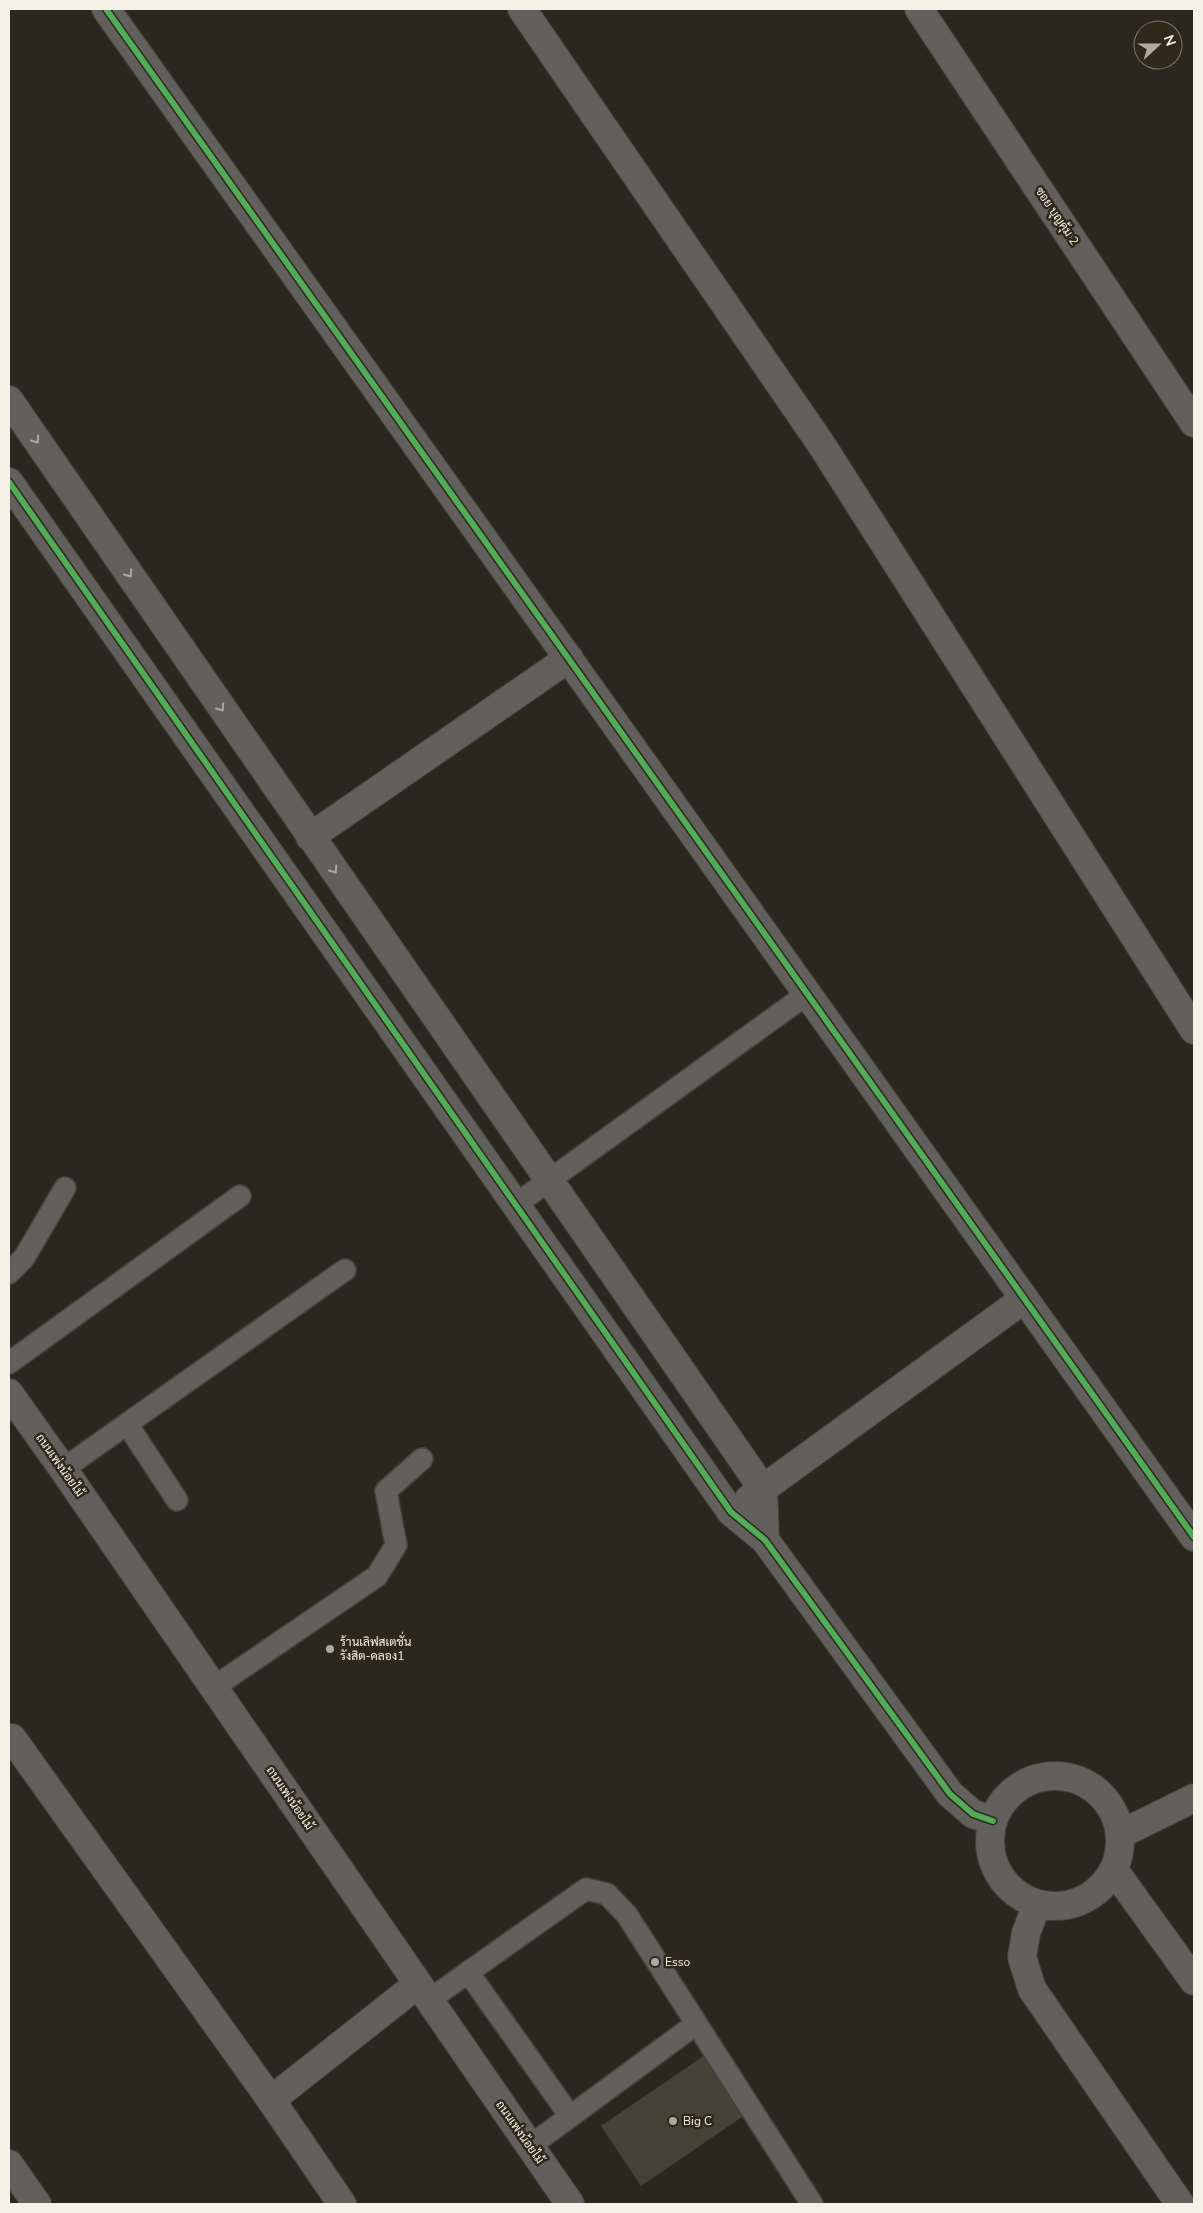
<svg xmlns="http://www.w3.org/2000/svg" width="1203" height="2213" font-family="'Nunito Sans',Sarabun,sans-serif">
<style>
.building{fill:#444337}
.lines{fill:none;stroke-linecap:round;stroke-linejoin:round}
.lane-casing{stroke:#45423c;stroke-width:24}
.street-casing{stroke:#45423c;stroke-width:30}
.lane{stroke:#62605d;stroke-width:21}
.street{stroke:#62605d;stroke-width:28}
.cycleway-casing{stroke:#2e291b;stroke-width:9}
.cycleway{stroke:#51ab58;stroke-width:6}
.oneway{stroke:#aba8a2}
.poi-dot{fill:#adaaa1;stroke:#2e291b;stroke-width:2}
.labels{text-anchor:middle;stroke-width:5;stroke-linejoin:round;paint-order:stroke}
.street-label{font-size:12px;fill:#f4f1e7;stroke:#2e291b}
.poi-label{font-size:12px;fill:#f4f1e7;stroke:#2e291b;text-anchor:start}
</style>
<rect width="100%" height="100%" fill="#2a271f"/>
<polygon class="building" points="705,2055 745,2115 641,2186 601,2126"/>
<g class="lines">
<g class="lane-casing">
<g id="lane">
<polyline points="515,1205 807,994"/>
<polyline points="9,1273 24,1258 65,1188"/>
<polyline points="9,1363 240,1196"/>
<polyline points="127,1424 177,1500"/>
<polyline points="63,1469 345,1270"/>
<polyline points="214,1687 377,1576 396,1545 386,1491 422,1459"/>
<polyline points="468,1972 570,2116"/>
<polyline points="429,2000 586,1889 607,1894 627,1915 812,2204"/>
<polyline points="530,2146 696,2024"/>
</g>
</g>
<g class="street-casing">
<g id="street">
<polyline points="106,9 1194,1537"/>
<polyline points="522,9 821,444 1194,1030"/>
<polyline points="919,9 1194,423"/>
<polyline points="9,400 763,1489 765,1540"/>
<polyline points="9,482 731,1512 765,1540 950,1794 973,1814 993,1821"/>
<polyline points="310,837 569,658"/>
<polyline points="9,1393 63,1469 570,2204"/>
<polyline points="749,1499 1024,1299"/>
<polyline points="12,1738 271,2100 342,2204"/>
<circle cx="1055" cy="1841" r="65"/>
<polyline points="1121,1834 1194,1798"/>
<polyline points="1114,1870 1194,1981"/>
<polyline points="1037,1904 1026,1933 1022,1957 1032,1989 1180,2204"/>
<polyline points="271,2100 418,1984"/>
<polyline points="9,2164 37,2204"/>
</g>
</g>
<use href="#lane" class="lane"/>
<use href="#street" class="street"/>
<g class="cycleway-casing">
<g id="cycleway">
<polyline points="106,9 1194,1537"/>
<polyline points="9,482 731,1512 765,1540 950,1794 973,1814 993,1821"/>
</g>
</g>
<use href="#cycleway" class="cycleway"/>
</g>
<defs><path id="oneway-chevron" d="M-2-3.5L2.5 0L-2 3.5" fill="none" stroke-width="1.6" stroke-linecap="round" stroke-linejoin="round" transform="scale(1.25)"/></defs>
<g class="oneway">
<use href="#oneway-chevron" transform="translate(36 440) rotate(55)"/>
<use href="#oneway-chevron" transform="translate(129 574) rotate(55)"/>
<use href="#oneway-chevron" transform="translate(221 708) rotate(55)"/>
<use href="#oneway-chevron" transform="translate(334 870) rotate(55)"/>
</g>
<g class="poi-dot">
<circle cx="330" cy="1649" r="5"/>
<circle cx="655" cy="1962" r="5"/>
<circle cx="673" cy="2121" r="5"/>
</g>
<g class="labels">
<g class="street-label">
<text transform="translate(1057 216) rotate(56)" y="4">ซอย บุญคุ้ม 2</text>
<text transform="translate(60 1465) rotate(55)" y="4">ถนนเพ่งน้อยไม้</text>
<text transform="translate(290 1798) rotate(56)" y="4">ถนนเพ่งน้อยไม้</text>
<text transform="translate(520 2132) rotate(55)" y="4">ถนนเพ่งน้อยไม้</text>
</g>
<g class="poi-label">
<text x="340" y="1646">ร้านเลิฟสเตชั่น<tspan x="340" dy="14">รังสิต-คลอง1</tspan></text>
<text x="665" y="1966">Esso</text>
<text x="683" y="2125">Big C</text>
</g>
</g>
<rect width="1203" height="2213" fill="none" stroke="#f4f1e7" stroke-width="20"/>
<g transform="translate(1158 45) rotate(69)"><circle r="24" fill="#2e291b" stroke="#7d796d"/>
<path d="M0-4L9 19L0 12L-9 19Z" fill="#adaaa1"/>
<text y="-8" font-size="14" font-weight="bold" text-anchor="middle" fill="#f4f1e7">N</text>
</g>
</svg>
